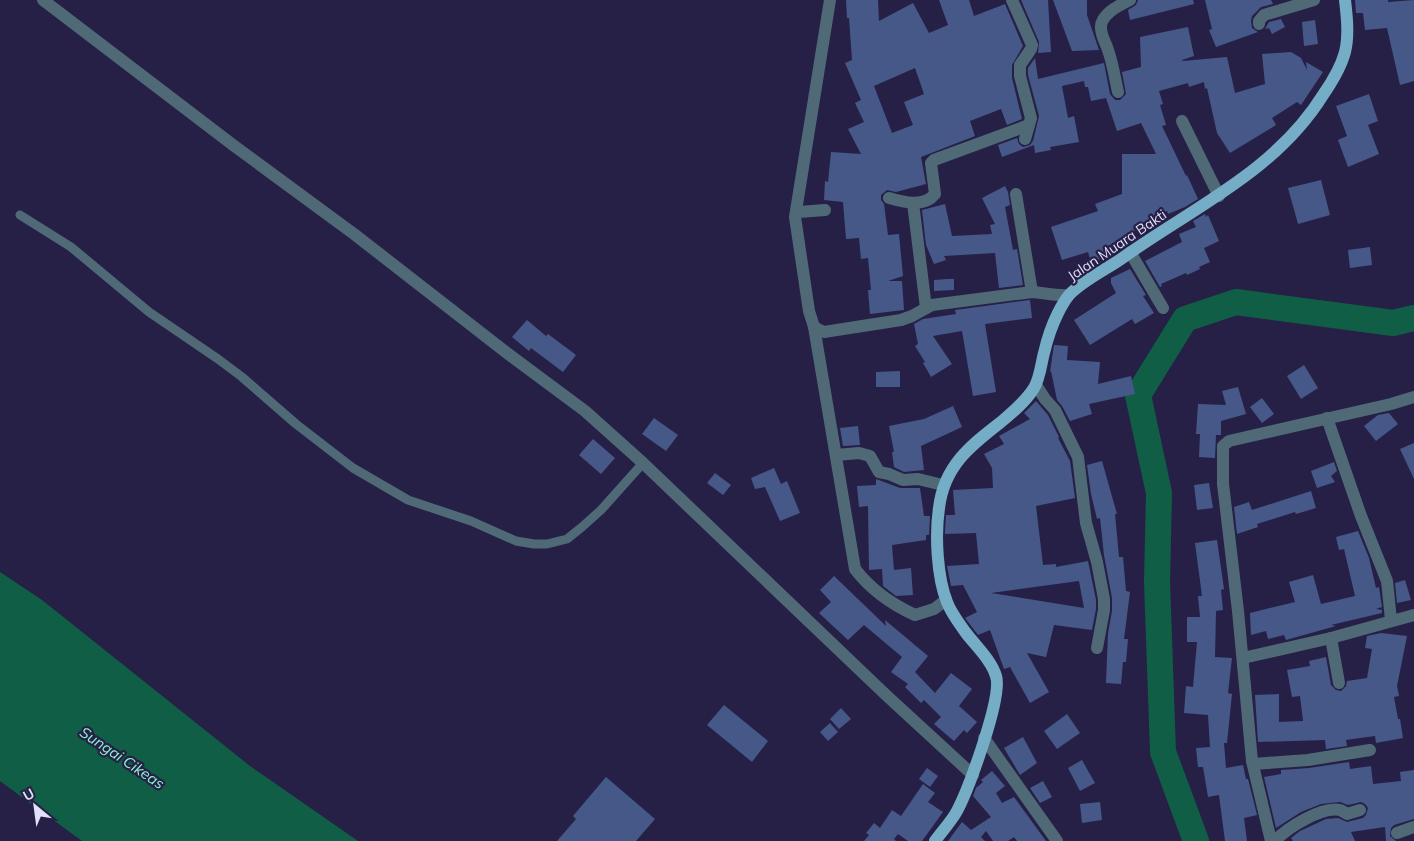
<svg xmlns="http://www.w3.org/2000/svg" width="1414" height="841" font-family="Mulish,sans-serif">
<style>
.water{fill:#115e47}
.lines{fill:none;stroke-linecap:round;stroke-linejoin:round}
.river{stroke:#115e47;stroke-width:26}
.building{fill:#465888;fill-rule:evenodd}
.service{stroke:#4f6a76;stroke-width:9}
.minor{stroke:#4f6a76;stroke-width:12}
.tertiary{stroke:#4f6a76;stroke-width:12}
.primary{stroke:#75adc6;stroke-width:12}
.labels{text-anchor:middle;stroke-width:4.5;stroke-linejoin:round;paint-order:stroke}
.street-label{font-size:14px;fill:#e1e0fa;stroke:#262047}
.water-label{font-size:15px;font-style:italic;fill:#8cf2cc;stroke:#262047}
</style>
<rect width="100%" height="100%" fill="#262047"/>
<polygon class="water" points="0,572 42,600 250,766 358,841 82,841 0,781"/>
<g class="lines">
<polyline class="river" points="1196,841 1163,752 1157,582 1159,493 1138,395 1185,319 1236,302 1393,323 1414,318"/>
</g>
<g class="building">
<path d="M846 0H878L879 21 913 3 929 33 948 25 939 0H969L974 16 1005 4 1023 46 1012 65V78L1022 119 1007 125 1001 109 970 121 975 136 921 157 926 184 896 192 887 190 881 195V200L884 204 888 235 899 234 903 276 888 281H902L904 310 870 314 868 290H871L868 258 861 259 859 238 846 239 843 202 824 200 825 181 828 182 831 152 861 154 848 129 864 122 855 103 861 100 845 63 852 60 849 18H847ZM915 68 924 94 904 102 913 125 892 133 874 86Z"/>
<polygon points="1021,0 1048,0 1051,52 1038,53 1039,42"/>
<polygon points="1053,0 1087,0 1087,15 1099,50 1072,51"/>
<polygon points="1138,0 1193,0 1194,4 1130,20 1128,10 1136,5"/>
<polygon points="1205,0 1271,0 1273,4 1261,7 1252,16 1251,21 1252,28 1258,32 1216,47 1209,30 1212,29"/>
<polygon points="1355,0 1388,0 1388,2 1414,0 1414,81 1400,85 1387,28 1365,30 1363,13 1356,13"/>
<polygon points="1281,19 1285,27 1272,34 1269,28 1265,29 1269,22"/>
<polygon points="1315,20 1318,44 1304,46 1302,22"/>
<polygon points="1188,27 1194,56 1182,60 1183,61 1227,57 1235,93 1265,84 1262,54 1291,52 1301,58 1307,70 1306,62 1323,72 1301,105 1297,102 1272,118 1276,125 1230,153 1217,133 1207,88 1205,89 1204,82 1189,87 1188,83 1159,91 1163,104 1160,105 1166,125 1162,126 1186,176 1187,175 1198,199 1185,207 1168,214 1167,211 1133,228 1135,231 1124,236 1126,242 1104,250 1106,257 1091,262 1088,252 1062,260 1051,227 1098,211 1095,204 1122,194 1122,154 1156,154 1141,123 1117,131 1106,98 1091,101 1088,87 1085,87 1084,81 1062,86 1068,118 1074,116 1079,142 1050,147 1051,150 1035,153 1034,145 1002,157 998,145 1017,138 1019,144 1023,147 1030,145 1033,141 1039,116 1028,75 1028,68 1035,58 1038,79 1104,63 1110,94 1115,100 1120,100 1126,94 1122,72 1141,67 1140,37"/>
<polygon points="1369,94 1378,121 1368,125 1379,154 1348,167 1338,140 1347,136 1336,106"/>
<polygon points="1321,180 1330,215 1298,224 1288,188"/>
<polygon points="1005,186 1008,192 1010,205 1005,207 1013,250 1017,249 1023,285 999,288 995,253 944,256 946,260 934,264 926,245 922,210 945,204 952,236 992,234 990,225 995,224 982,198"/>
<polygon points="1205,214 1206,217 1208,215 1219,241 1204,248 1210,262 1199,267 1200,269 1187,275 1186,273 1161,284 1162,286 1160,287 1145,261 1182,242 1179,234 1196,227 1193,221"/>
<polygon points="1370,247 1372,265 1350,268 1348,250"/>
<polygon points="1130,269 1146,295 1143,296 1154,313 1135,324 1132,319 1090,345 1074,320 1116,293 1111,283 1111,278"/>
<polygon points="947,279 954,279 954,290 934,291 934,280"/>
<polygon points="1030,300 1032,318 985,324 996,392 973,396 962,331 933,336 952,364 931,377 923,363 925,362 915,346 918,344 914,324 923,319 956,314 955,310"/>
<polygon points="527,320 546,336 548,334 576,355 563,372 531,348 529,351 512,337"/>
<polygon points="1054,345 1068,346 1067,360 1100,362 1098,384 1131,376 1135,394 1089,404 1092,414 1070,421 1062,406 1057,400 1051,371 1050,372"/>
<polygon points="1304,365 1318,388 1301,399 1287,376"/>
<polygon points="900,371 900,387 876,387 876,372"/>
<polygon points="1238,387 1246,414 1221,421 1221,435 1216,435 1215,458 1199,457 1200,434 1196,434 1198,404 1226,405 1222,391"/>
<polygon points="1262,398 1274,414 1262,423 1250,407"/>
<path d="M1036 401 1048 415 1059 437 1058 438 1070 461 1075 498 1036 506 1043 565 1056 564V567L1088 561 1096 600V609L1092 630 1054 625 1046 657 1027 653 1049 692 1030 703 1010 667 1004 669 990 630 978 635 965 618 977 612 963 585 951 586 947 566 979 564 976 533 945 534V531L946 515H955L953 490 993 488 992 468 984 454 1004 444 999 436 1030 419 1024 413ZM1079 581 1084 608 991 593Z"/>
<polygon points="953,406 962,427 921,446 924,470 904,472 894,467 892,452 894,452 889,426 924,419"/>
<polygon points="1389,413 1398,424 1376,441 1364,426 1378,415"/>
<polygon points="654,418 678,435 666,451 642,434"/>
<polygon points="858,426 860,445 843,446 840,428"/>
<polygon points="593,439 615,458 601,474 579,455"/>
<polygon points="1414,443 1414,479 1400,449"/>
<polygon points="1102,461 1117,514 1115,514 1119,557 1123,557 1126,591 1130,592 1124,639 1128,639 1126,662 1123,662 1121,684 1106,683 1108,633 1112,611 1112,598 1104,555 1100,518 1097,519 1091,494 1087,465"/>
<polygon points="1334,462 1337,471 1331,476 1335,482 1317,488 1311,471"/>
<polygon points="774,468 781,484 787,481 800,513 780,521 765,487 755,489 751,478"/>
<polygon points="715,473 731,485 723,495 707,483"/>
<polygon points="876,479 900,488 920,488 924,516 930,516 929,535 926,535 926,540 892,545 894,570 911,568 913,595 896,596 883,586 882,569 869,570 868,506 859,507 857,486 876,485"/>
<polygon points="1209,483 1213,508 1197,510 1194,485"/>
<polygon points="1311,491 1316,508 1296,514 1295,512 1257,524 1258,527 1237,534 1234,507 1249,502 1252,510"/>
<polygon points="1358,531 1369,558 1376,588 1379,587 1382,607 1376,609 1382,610 1382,613 1331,625 1336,626 1286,640 1284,635 1268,639 1266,631 1251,635 1250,613 1295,602 1289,582 1313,575 1321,604 1355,596 1344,549 1339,550 1336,537"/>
<polygon points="1217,540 1224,589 1221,590 1223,610 1216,611 1215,657 1232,658 1228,693 1232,694 1227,743 1224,743 1226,768 1243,765 1246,779 1248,779 1257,815 1244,818 1247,841 1225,841 1219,795 1208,797 1203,767 1198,767 1196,748 1210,747 1208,715 1184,713 1186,686 1193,687 1197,642 1187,642 1187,617 1200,617 1198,596 1202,596 1195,543"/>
<polygon points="834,576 886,626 885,620 928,656 915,672 935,693 951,673 972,689 959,706 977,722 967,733 964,730 954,741 934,724 941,717 924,700 921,703 905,687 908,684 891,672 902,657 864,625 848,640 819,613 831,602 820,590"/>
<polygon points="1405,580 1411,600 1397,603 1395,583"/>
<polygon points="1381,633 1407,636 1397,686 1399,696 1394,697 1398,719 1400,719 1403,738 1376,743 1375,736 1346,740 1347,746 1326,749 1325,740 1258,742 1255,695 1279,694 1279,722 1303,721 1300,696 1292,697 1287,670 1310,666 1309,661 1326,657 1331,685 1336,690 1341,691 1346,686 1347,681 1367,678 1372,649 1365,648 1367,636"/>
<polygon points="724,705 768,741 752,762 707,725"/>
<polygon points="841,708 851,719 839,729 830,719"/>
<polygon points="1067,714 1080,733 1057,749 1044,731"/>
<polygon points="830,723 838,732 828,741 820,732"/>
<polygon points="1023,737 1037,763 1020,775 1004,748"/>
<polygon points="1082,760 1095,783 1080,791 1068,768"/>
<polygon points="1349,762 1350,769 1371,766 1373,784 1401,781 1400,772 1414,770 1414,819 1394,825 1391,828 1390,836 1396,841 1386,841 1385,827 1351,832 1355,841 1293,841 1291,838 1300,831 1326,819 1338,818 1347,822 1363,818 1366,815 1368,808 1365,804 1361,802 1348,805 1340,802 1321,804 1301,812 1276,828 1264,777 1281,774 1281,770 1309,768"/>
<polygon points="927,768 938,776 930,787 919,779"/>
<polygon points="992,771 1005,786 996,793 1002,803 1014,797 1046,841 1017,841 1014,837 1008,841 993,841 986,831 981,837 985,841 948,841 962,822 971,830 991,817 973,796 976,788 983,782 981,780"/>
<polygon points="606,777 655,819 636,841 557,841 576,819 573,816"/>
<polygon points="1043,781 1052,797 1040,803 1030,788"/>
<polygon points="923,784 935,793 928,802 943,812 922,841 908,841 898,834 894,839 896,841 864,841 869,835 866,833 874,823 880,828 892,810 901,816"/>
<polygon points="1100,802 1102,820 1082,823 1080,804"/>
</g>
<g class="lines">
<polyline class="service" points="20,215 71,247 149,312 218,359 242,377 296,424 353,468 408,500 471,521 516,541 534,544 547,544 567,539 582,527 601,510 643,463"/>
<g class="minor">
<polyline points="43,0 233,145 354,234 507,353 585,411 643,463 886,695 973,775"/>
<path d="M830 0 795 217 809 311 814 327 855 569C871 590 891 604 915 615L934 609 946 600"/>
<polyline points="1012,0 1032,45 1031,49 1020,65 1020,76 1031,118 1025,139"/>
<polyline points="1259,24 1259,21 1264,15 1314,0"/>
<path d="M1118 92C1115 79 1113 64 1108 50 1106 43 1101 36 1101 28 1100 14 1120 5 1130 0"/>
<polyline points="1182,121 1219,196"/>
<polyline points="1016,194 1032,292"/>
<path d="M889 198C903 202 924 208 935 194L931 163 934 160 1029 125"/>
<polyline points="913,203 926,308"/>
<polyline points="796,213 799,212 825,210"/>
<polyline points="1130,252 1163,308"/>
<path d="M814 327 824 332 901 320 912 316 932 305 1032 292C1045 293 1056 296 1069 295"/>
<polyline points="1036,385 1045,399 1055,410 1078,457 1086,523 1097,562 1104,599 1104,610 1097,648"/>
<polyline points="1327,418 1361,516 1387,581 1391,620"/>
<polyline points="836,455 859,453 870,456 879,472 889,474 903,480 918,479 943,485"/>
<polyline points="1331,638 1339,683"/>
<polyline points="1243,658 1331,638 1414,615"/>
<polyline points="1253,764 1308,760 1370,750"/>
<polyline points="1397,833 1414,827"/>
<polyline points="1271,841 1252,761 1238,611 1223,484 1223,446 1229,441 1391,404 1414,397"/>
<path d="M1275 841C1287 828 1322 806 1340 810 1343 811 1345 813 1347 814L1360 810"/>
</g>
<polyline class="tertiary" points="984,738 1057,841"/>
<path class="primary" d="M935 841C942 831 951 822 957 811 968 790 1003 697 996 676 991 660 976 646 966 633 959 623 951 613 947 602 937 577 935 535 939 508 944 466 970 446 1001 422 1013 412 1026 401 1034 388 1040 378 1041 364 1044 353 1047 340 1052 325 1058 313 1061 307 1065 300 1069 295 1082 281 1105 270 1121 259 1192 208 1275 172 1323 95 1332 82 1341 67 1345 52 1349 36 1347 17 1345 0"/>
</g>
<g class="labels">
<g class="street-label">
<text transform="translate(1117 245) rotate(-34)" y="5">Jalan Muara Bakti</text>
</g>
<g class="water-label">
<text transform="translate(122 758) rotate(34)" y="5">Sungai Cikeas</text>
</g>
</g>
<g transform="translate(35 806) rotate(331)" stroke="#262047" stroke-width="4" paint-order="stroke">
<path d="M0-4L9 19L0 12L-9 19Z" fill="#e1e0fa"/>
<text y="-8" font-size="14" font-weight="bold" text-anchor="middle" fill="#e1e0fa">U</text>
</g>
</svg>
